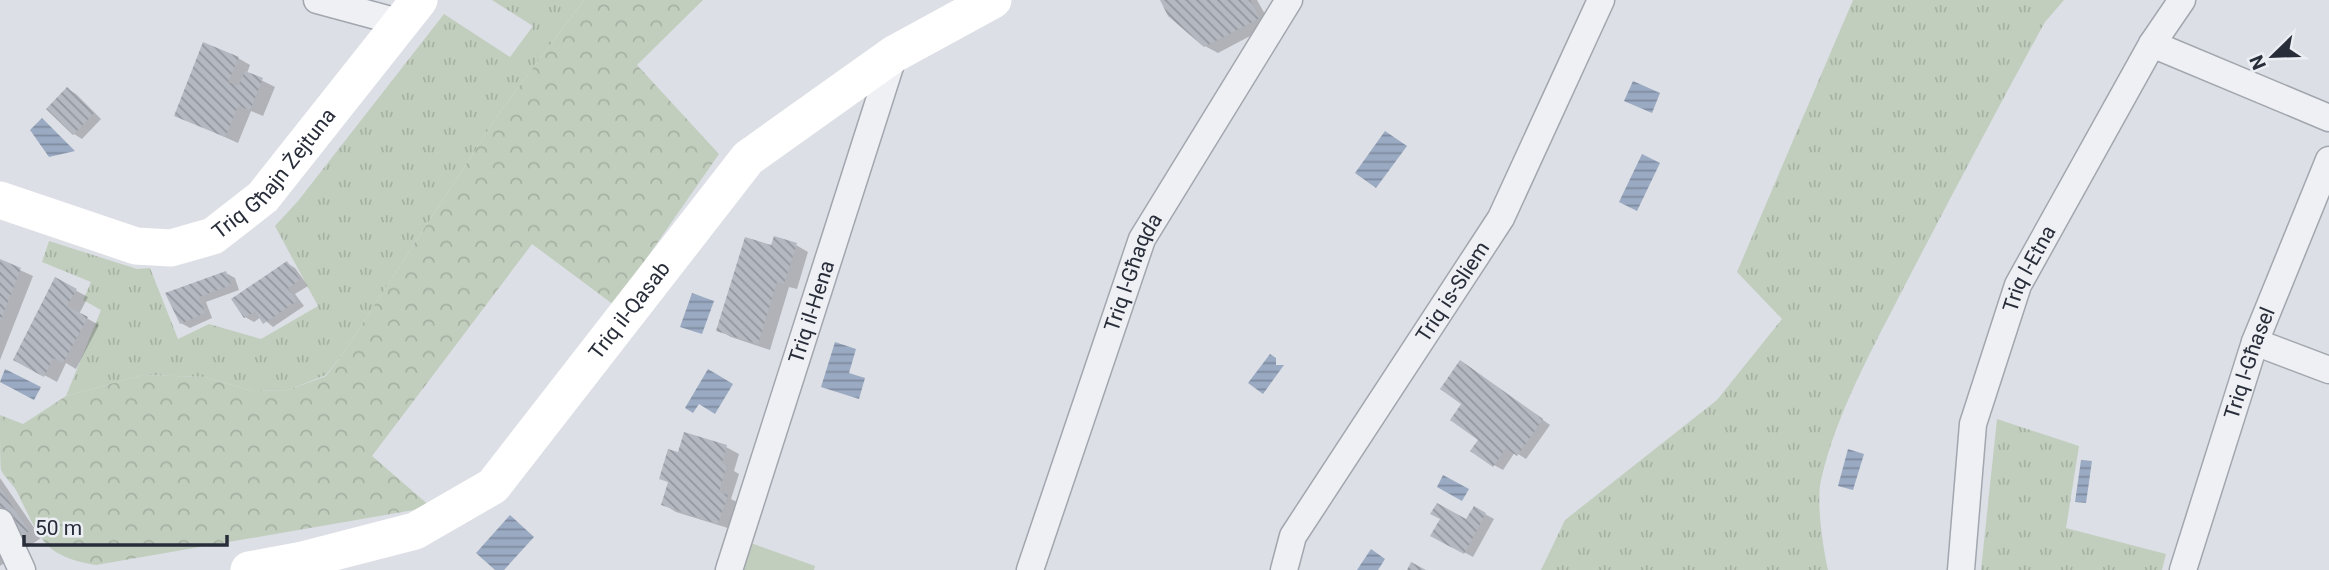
<svg xmlns="http://www.w3.org/2000/svg" width="2329" height="570" font-family="Roboto,sans-serif">
<style>
.grass{fill:url(#grass-tufts)}
.forest{fill:url(#forest-crowns)}
.park{fill:#c1cebe}
.water{fill:url(#water-rules)}
.shadow{fill:#0003}
.building{fill:url(#building-back-hatch)}
.lines{fill:none;stroke-linecap:round;stroke-linejoin:round}
.street-casing{stroke:#a2a6ae;stroke-width:29}
.street{stroke:#eff0f4;stroke-width:26}
.secondary{stroke:#fff;stroke-width:37}
.labels{text-anchor:middle;stroke-width:6;stroke-linejoin:round;paint-order:stroke}
.street-label{font-size:21px;fill:#282d3a;stroke:#ebeef3}
</style>
<defs>
<pattern id="grass-tufts" width="24" height="20" patternUnits="userSpaceOnUse" patternTransform="scale(1.75)"><rect width="24" height="20" fill="#c1cebe"/><path d="M3 7l-1-3M5 7V3M7 7l1-3M15 17l-1-3M17 17v-4M19 17l1-3" fill="none" stroke="#a6b1a4"/></pattern>
<pattern id="forest-crowns" width="20" height="18" patternUnits="userSpaceOnUse" patternTransform="scale(1.75)"><rect width="20" height="18" fill="#c1cebe"/><path d="M2 6a3 3 0 1 1 6 0M12 15a3 3 0 1 1 6 0" fill="none" stroke="#a6b1a4"/></pattern>
<pattern id="water-rules" width="6" height="5" patternUnits="userSpaceOnUse" patternTransform="scale(1.75)"><rect width="6" height="5" fill="#9aaac2"/><path d="M0 2.5h6" fill="none" stroke="#7e8b9f"/></pattern>
<pattern id="building-back-hatch" width="6" height="6" patternUnits="userSpaceOnUse" patternTransform="scale(1.75)"><rect width="6" height="6" fill="#b4b8c1"/><path d="M-1 5l2 2M0 0l6 6M5-1l2 2" fill="none" stroke="#92969e"/></pattern>
</defs>
<rect width="100%" height="100%" fill="#dcdfe5"/>
<g class="grass">
<polygon points="492,0 584,0 500,112 344,352 326,375 288,390 252,391 205,377 143,375 66,396 101,310 83,300 91,282 42,262 49,241 137,269 150,268 178,339 209,324 261,339 318,306 275,226 298,201 444,14 510,57 533,26"/>
<path d="M1853 0H2064L2045 22C1997 109 1951 197 1905 285 1873 348 1837 411 1821 480 1816 502 1823 548 1828 570H1541L1565 520 1717 400 1782 319 1737 272Z"/>
<polygon points="1997,419 2079,446 2066,528 2166,554 2162,570 1981,570"/>
</g>
<path class="forest" d="M584 0H703L637 65 719 154 614 305 532 244 372 456 431 507 96 565C41 556 40 537 17 492 13 484 5 478 1 470 0 459 0 428 0 415L23 424 66 396 143 375 205 377 252 391 288 390 326 376 344 352 500 112Z"/>
<polygon class="park" points="751,543 815,566 814,570 742,570"/>
<g class="water">
<polygon points="1633,81 1660,93 1652,113 1624,101"/>
<polygon points="42,118 75,151 49,157 30,130"/>
<polygon points="1385,131 1407,146 1376,188 1355,173"/>
<polygon points="1642,154 1660,163 1637,211 1619,202"/>
<polygon points="692,293 714,301 702,334 680,327"/>
<polygon points="835,342 856,349 849,373 865,378 859,399 821,387"/>
<polygon points="1270,354 1276,358 1276,365 1284,365 1263,394 1248,383"/>
<polygon points="5,369 41,387 34,400 0,382"/>
<polygon points="708,369 733,384 715,414 699,404 693,413 685,408"/>
<polygon points="1848,449 1864,454 1853,490 1838,486"/>
<polygon points="2081,460 2092,461 2086,503 2075,502"/>
<polygon points="1443,475 1469,489 1462,501 1437,487"/>
<polygon points="510,515 534,537 504,570 495,570 476,553"/>
<polygon points="1371,549 1385,559 1378,570 1357,570"/>
</g>
<g class="shadow">
<polygon points="1162,0 1257,0 1271,25 1218,53 1205,46"/>
<polygon points="238,58 250,65 247,73 275,87 263,116 251,111 238,143 176,115"/>
<polygon points="68,89 76,94 101,119 82,139 74,134"/>
<polygon points="796,245 808,252 797,289 789,287 770,350 731,337 718,330 772,247"/>
<polygon points="0,261 33,276 0,360"/>
<polygon points="287,263 295,268 308,286 295,294 304,306 273,327 261,317 254,322 245,317"/>
<polygon points="226,273 235,278 239,290 206,302 212,318 190,328 181,323 168,294"/>
<polygon points="56,280 88,297 79,314 99,325 76,369 66,363 57,382 15,359"/>
<polygon points="1469,367 1550,425 1526,459 1515,452 1503,470 1494,465 1464,403"/>
<polygon points="685,434 726,447 739,454 734,471 739,474 731,499 739,503 731,529 676,512 663,504 670,483 661,478 679,454"/>
<polygon points="0,478 41,538 0,566"/>
<polygon points="1474,508 1494,519 1473,557 1432,535 1467,521"/>
</g>
<g class="building">
<polygon points="1160,0 1250,0 1260,18 1204,47 1168,16"/>
<polygon points="203,42 239,57 228,82 238,86 245,71 263,78 250,110 238,106 225,137 174,116"/>
<polygon points="67,87 94,113 73,135 46,109"/>
<polygon points="774,236 797,243 784,284 777,282 758,344 716,331 745,237 771,245"/>
<polygon points="0,259 21,268 0,322"/>
<polygon points="287,261 300,280 288,288 297,301 263,324 255,311 244,318 231,299"/>
<polygon points="226,271 231,285 199,297 205,313 180,324 165,293"/>
<polygon points="55,277 77,289 67,306 88,317 63,363 53,358 44,377 13,360"/>
<polygon points="1460,360 1543,419 1517,456 1506,448 1493,467 1470,451 1478,440 1450,420 1461,404 1440,389"/>
<polygon points="684,432 727,445 722,463 727,465 719,492 728,495 718,524 661,505 668,482 659,479 668,449 678,452"/>
<polygon points="0,488 29,531 0,551"/>
<polygon points="1437,503 1466,519 1474,506 1486,513 1464,554 1430,536 1440,519 1430,514"/>
<polygon points="1411,562 1426,570 1407,570"/>
</g>
<g class="lines">
<g class="street-casing">
<g id="street">
<polyline points="317,0 402,23"/>
<polyline points="2152,44 2329,118"/>
<polyline points="2255,342 2329,370"/>
<polyline points="0,522 22,570"/>
<path id="s1" d="M729 570 894 54"/>
<path id="s2" d="M1030 570 1142 239 1289 0"/>
<path id="s3" d="M1284 570 1293 536 1501 218 1601 0"/>
<path id="s4" d="M1961 570 1973 424 2018 285 2152 44 2182 0"/>
<path id="s5" d="M2183 570 2255 342 2329 160"/>
</g>
</g>
<use href="#street" class="street"/>
<g class="secondary">
<path id="s6" d="M0 200 136 246 171 248 213 236 263 197 419 0"/>
<path id="s7" d="M249 570 303 560 415 531 493 486 748 158 894 54 993 0"/>
</g>
</g>
<g class="labels">
<g class="street-label">
<text dy="7" stroke="none"><textPath href="#s6" startOffset="310">Triq Għajn Żejtuna</textPath></text>
<text dy="7" stroke="none"><textPath href="#s4" startOffset="312">Triq l-Etna</textPath></text>
<text dy="7" stroke="none"><textPath href="#s2" startOffset="315">Triq l-Għaqda</textPath></text>
<text dy="7" stroke="none"><textPath href="#s3" startOffset="327">Triq is-Sliem</textPath></text>
<text dy="7" stroke="none"><textPath href="#s7" startOffset="483">Triq il-Qasab</textPath></text>
<text dy="7" stroke="none"><textPath href="#s1" startOffset="271">Triq il-Hena</textPath></text>
<text dy="7" stroke="none"><textPath href="#s5" startOffset="217">Triq l-Għasel</textPath></text>
</g>
</g>
<g transform="translate(2273 56) rotate(247)" stroke="#ebeef3" stroke-width="5" paint-order="stroke">
<path d="M0-5L12 26L0 18L-12 26Z" fill="#282d3a"/>
<text y="-10" font-size="19" font-weight="bold" text-anchor="middle" fill="#282d3a">N</text>
</g>
<path d="M24 535v10h203v-10" fill="none" stroke="#282d3a" stroke-width="3.5"/>
<text x="35" y="535" font-size="21" fill="#282d3a" stroke="#ebeef3" stroke-width="5" paint-order="stroke">50 m</text>
</svg>
